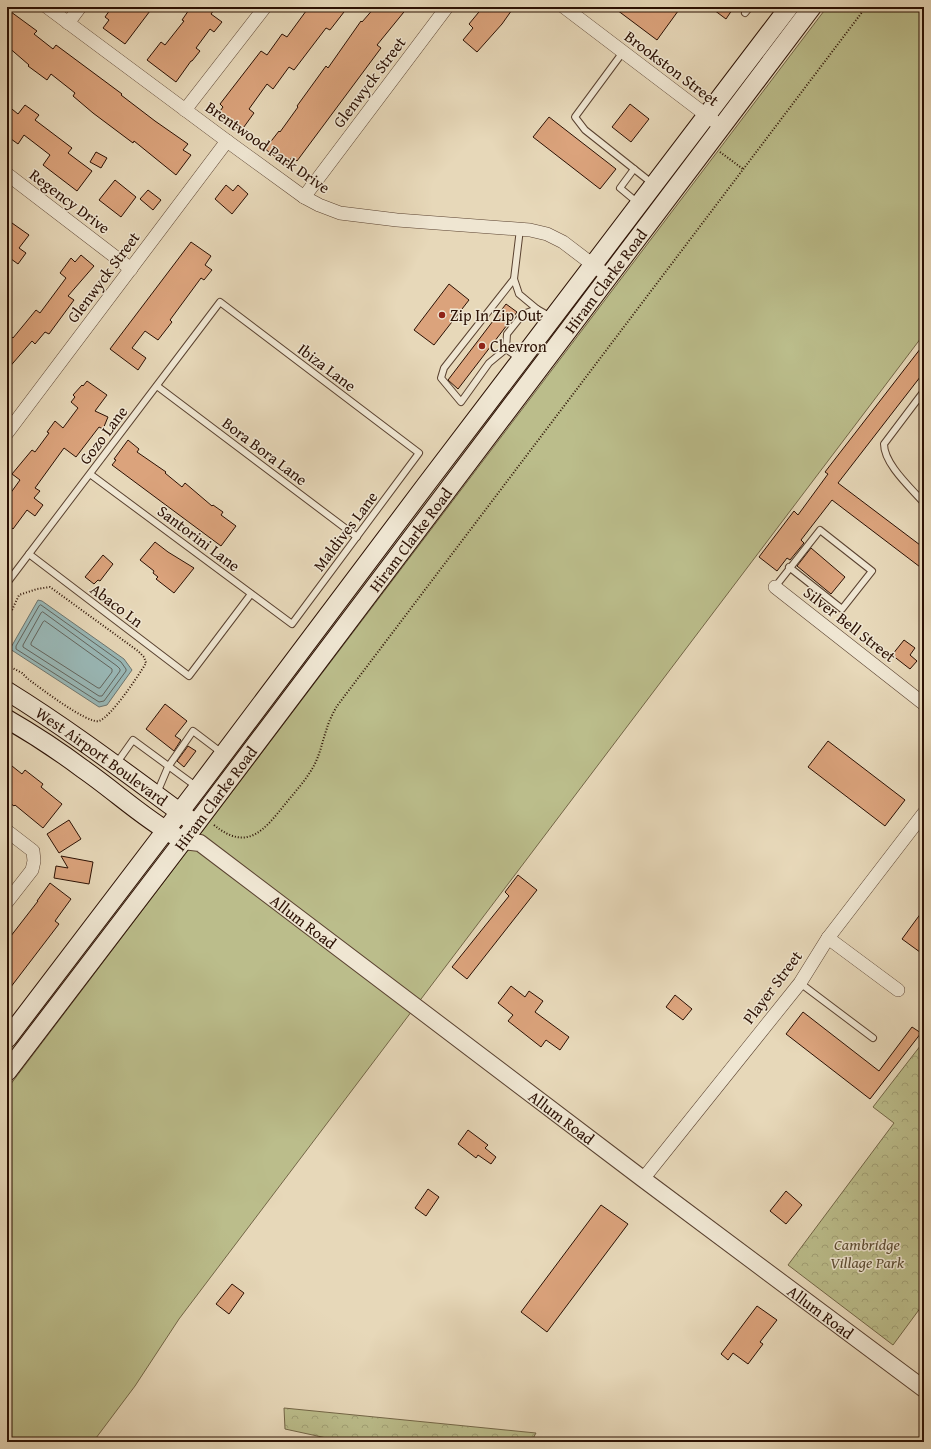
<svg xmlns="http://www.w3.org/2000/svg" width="931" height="1449" font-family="'Gentium Book Plus',serif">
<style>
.grass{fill:#bbbd8b;stroke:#736647}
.forest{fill:url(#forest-crowns);stroke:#736647}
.water{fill:#99b8b7;stroke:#6d756f}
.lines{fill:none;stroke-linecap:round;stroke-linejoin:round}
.shore{stroke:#62645d;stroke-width:1}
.building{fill:#dba37c;stroke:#2b1003}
.service-casing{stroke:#5a4230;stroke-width:8}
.minor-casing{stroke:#5a4230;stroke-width:14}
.tertiary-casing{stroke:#5a4230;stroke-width:18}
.secondary-casing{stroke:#2b1003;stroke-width:20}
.path{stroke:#2b1003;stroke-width:2;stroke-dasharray:1 2;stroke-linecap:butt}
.service{stroke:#efe6d2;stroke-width:6}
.minor{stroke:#efe6d2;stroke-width:13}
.tertiary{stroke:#efe6d2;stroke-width:16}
.secondary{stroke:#efe6d2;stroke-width:18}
.poi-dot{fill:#8f2418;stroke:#efe6d2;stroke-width:1.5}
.labels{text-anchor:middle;stroke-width:3;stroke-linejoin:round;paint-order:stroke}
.street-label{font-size:16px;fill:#2b1003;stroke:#efe6d2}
.poi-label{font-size:16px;fill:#2b1003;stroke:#efe6d2;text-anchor:start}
.park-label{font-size:16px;font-style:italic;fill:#5d4d33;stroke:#efe6d2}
</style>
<defs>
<pattern id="forest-crowns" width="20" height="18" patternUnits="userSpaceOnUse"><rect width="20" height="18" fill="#bbbd8b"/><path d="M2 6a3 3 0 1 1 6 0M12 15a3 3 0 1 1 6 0" fill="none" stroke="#a1a176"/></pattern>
</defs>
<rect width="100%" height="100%" fill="#e7d8b9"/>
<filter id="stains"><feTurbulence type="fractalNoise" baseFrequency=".005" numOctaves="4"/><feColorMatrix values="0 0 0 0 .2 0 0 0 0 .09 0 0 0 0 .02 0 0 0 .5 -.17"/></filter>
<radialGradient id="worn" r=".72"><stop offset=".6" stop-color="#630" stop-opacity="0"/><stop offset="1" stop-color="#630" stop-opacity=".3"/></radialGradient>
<polygon class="grass" points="827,7 924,7 924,334 179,1319 135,1386 93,1442 7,1442 7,1089"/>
<g class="forest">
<polygon points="924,1041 924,1303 893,1345 788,1265 894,1123 873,1107"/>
<polygon points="284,1408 536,1433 531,1442 345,1442 285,1429"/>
</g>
<polygon class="water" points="38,600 42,601 124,659 132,670 107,705 99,707 10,649"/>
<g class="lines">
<g class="shore">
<polygon points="41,605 121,662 126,669 126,671 104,701 99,702 16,649 16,646 39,606"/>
<polygon points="43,612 117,666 120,669 120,671 102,696 99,696 23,647 23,645 41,613"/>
<polygon points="45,621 112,669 112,672 100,688 98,688 31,645 31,643 43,622"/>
</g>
</g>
<g class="building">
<polygon points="112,7 153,7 125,44 103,28 109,20 105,17"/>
<polygon points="191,7 216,7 211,14 222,22 214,32 210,29 196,48 200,51 192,61 191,61 176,82 147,60 161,42 165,45 184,21 182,20"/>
<polygon points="309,7 337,7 344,12 330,30 326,28 294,70 289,67 273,89 267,84 249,109 254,113 241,131 218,114 223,107 220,104 261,51 267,55 282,34 287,37"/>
<polygon points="375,7 408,7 377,45 381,48 297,161 292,157 287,165 265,149 279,131 280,132 298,107 297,106 326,66 328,68 361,21 362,22"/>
<polygon points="483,7 514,7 502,24 477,52 463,40 473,28 469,24"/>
<polygon points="613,7 681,7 657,40"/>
<polygon points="710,7 734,7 726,19"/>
<polygon points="7,9 37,31 34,34 53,49 56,45 122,94 121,95 155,121 188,144 183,150 191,155 176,175 134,141 133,143 93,113 73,96 75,93 51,74 47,80 28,66 29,65 7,46"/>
<polygon points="630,104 649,119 631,142 612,127"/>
<polygon points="7,105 18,114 25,105 39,115 35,120 72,148 68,153 92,171 77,191 43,165 50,155 24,135 18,144 7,136"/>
<polygon points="549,117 616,169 600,189 533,137"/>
<polygon points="96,152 107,158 101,168 90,162"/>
<polygon points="115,180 136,197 121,217 99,200"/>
<polygon points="226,185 233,191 238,185 248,194 232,214 215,199"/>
<polygon points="148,190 161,200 153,210 140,199"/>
<polygon points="12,223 29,235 19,248 26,253 18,264 7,256 7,230"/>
<polygon points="191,242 211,256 205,265 212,270 204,280 201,278 170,320 172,322 158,340 145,331 132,348 146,358 138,370 110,349"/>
<polygon points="81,255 94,266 68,296 74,300 49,334 45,332 35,344 32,341 7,370 7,333 13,338 36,310 40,313 66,278 60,273 71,258 75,262"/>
<polygon points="449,284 469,300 434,345 414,330"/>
<polygon points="506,304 517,312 458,389 448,380"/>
<polygon points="924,344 924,372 838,483 924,548 924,570 832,500 801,540 804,543 790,560 787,558 777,571 759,557 794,511 798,515 828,474 825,472"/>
<polygon points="87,381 107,395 95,411 108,417 103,429 99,427 76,457 64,448 35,488 40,491 34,498 43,505 35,516 27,510 13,529 7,524 7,498 20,480 12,474 32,450 35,452 49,433 47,432 55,421 63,428 78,408 71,402 75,397 73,395 82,385 83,386"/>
<polygon points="128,440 139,449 137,452 166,472 165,473 182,487 185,483 212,506 213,505 223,512 221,515 236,526 221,546 112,465 116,460 114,459"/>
<polygon points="155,542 168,552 194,568 174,593 156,579 158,577 153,573 154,571 140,560"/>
<polygon points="811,548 845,577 831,594 797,566"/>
<polygon points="103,555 113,564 100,581 98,580 94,584 85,577"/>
<polygon points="904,640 915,648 910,655 917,661 910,669 892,655"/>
<polygon points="165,704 187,721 175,736 181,740 174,751 146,729"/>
<polygon points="828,741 905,800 885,826 808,767"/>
<polygon points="188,746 196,751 184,767 177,761"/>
<polygon points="7,762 22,774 25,770 43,784 41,787 62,804 43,828 15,805 14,806 7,801"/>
<polygon points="69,820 81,839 59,853 47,834"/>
<polygon points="61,856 93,862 89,884 54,878 56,866 68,868"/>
<polygon points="518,875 537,890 467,979 452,967 509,896 505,892"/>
<polygon points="50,883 71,899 55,921 59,924 7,992 7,941 38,901 37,901"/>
<polygon points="924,909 924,955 902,939"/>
<polygon points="511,986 525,997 529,991 543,1001 535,1012 569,1037 560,1050 546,1040 541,1047 508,1021 513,1015 498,1003"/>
<polygon points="675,995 692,1009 683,1020 666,1007"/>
<polygon points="803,1012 879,1071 912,1027 921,1033 870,1099 786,1034"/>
<polygon points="468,1130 488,1145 485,1148 496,1157 491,1164 478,1155 476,1158 458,1144"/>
<polygon points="428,1189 439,1197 426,1216 415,1208"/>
<polygon points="786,1191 802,1205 786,1224 770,1211"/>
<polygon points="601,1205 628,1224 547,1332 521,1312"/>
<polygon points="232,1284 244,1293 229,1314 216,1304"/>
<polygon points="757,1306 777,1320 760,1342 763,1344 748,1364 733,1353 728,1360 721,1354"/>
</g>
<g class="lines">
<g class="service-casing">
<g id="service">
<polyline points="745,13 750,7"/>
<polyline points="623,52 575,117 585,130 653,184"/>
<polyline points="634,169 620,188 638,203"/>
<polyline points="514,279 519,294 537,309"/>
<polyline points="506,349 489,363 461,402 441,378 444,368 514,279 520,229"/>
<polyline points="520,359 506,349 507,334 523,314 537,309 551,317"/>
<polyline points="157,386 357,537"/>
<path d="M924 391 884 444C884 464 911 488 924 503"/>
<polyline points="29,554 189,676 251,594"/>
<polyline points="7,583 220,302 419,453 292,624 90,474"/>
<polyline points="775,587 820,530 872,571 842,609 789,567"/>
<polyline points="116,764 133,740 197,787"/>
<polyline points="157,793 168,767 193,731 222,753"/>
<polyline points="800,983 873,1038"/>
</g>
</g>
<g class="minor-casing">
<g id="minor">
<polyline points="47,7 227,141 304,197 319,205 340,213 397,220 530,230 547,234 563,242 609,277"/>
<polyline points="564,7 714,121"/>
<polyline points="68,23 80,7"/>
<polyline points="185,110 265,7"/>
<polyline points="7,174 131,269"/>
<polyline points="304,197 447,7"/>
<polyline points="7,433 227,141"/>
<polyline points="775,587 924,704"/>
<polyline points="7,831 33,851 34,861 32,870 7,902"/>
<polyline points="828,938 898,990"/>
<polyline points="643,1179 800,983 828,938 924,813"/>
</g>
</g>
<g class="tertiary-casing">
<g id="tertiary">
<path id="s1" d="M183 841 200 843 643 1179 924 1389"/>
</g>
</g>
<g class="secondary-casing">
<g id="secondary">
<path id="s2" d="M7 691C70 730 129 775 189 819"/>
<path d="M7 719C33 734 59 751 83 769 115 791 143 818 177 837"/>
<polyline points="7,1039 198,788 425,486 789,7"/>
<path id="s3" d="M7 1072 183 841 812 7"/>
</g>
</g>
<g class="path">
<polyline points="720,152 743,169"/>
<path d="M7 621 19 595 37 589 50 587 138 651 144 657 146 663C139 675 111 717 99 721 87 724 39 687 28 679L22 673 7 665"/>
<path d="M214 825C248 853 265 829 286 803 295 792 305 781 312 769 320 756 322 742 327 728 329 721 333 713 337 706L866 7"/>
</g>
<use href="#service" class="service"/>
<use href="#minor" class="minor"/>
<use href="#tertiary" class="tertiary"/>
<use href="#secondary" class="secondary"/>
</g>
<g class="poi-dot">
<circle cx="442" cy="315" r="4"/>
<circle cx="482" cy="346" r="4"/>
</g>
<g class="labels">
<g class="street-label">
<text transform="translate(672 68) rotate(37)" y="6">Brookston Street</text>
<text transform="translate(369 82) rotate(-53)" y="6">Glenwyck Street</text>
<text transform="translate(268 147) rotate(35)" y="6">Brentwood Park Drive</text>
<text transform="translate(70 201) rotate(37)" y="6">Regency Drive</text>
<text transform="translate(103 277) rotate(-53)" y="6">Glenwyck Street</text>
<text dy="6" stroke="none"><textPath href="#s3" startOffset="992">Hiram Clarke Road</textPath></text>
<text transform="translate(327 367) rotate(37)" y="6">Ibiza Lane</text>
<text transform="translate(103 435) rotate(-53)" y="6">Gozo Lane</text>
<text transform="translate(265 451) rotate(37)" y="6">Bora Bora Lane</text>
<text transform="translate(345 531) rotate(-53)" y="6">Maldives Lane</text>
<text transform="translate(199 538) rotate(37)" y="6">Santorini Lane</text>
<text dy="6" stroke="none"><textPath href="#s3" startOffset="668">Hiram Clarke Road</textPath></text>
<text transform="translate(117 605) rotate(37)" y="6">Abaco Ln</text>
<text transform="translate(850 624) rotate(38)" y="6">Silver Bell Street</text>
<text dy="6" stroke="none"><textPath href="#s2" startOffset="115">West Airport Boulevard</textPath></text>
<text dy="6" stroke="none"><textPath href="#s3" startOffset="344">Hiram Clarke Road</textPath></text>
<text dy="6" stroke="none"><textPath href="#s1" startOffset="147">Allum Road</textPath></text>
<text transform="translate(772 987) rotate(-53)" y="6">Player Street</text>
<text dy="6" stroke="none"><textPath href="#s1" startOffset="471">Allum Road</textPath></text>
<text dy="6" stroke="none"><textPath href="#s1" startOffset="795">Allum Road</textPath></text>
</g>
<g class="poi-label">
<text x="450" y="321">Zip In Zip Out</text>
<text x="490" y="352">Chevron</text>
</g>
<g class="park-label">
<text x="867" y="1250">Cambridge<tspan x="867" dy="18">Village Park</tspan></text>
</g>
</g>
<rect width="931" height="1449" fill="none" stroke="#e7d8b9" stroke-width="24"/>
<rect x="8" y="8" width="915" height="1433" fill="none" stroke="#2b1003" stroke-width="2"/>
<rect x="12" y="12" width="907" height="1425" fill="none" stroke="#2b1003"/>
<rect width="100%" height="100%" filter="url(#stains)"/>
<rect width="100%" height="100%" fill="url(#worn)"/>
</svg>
